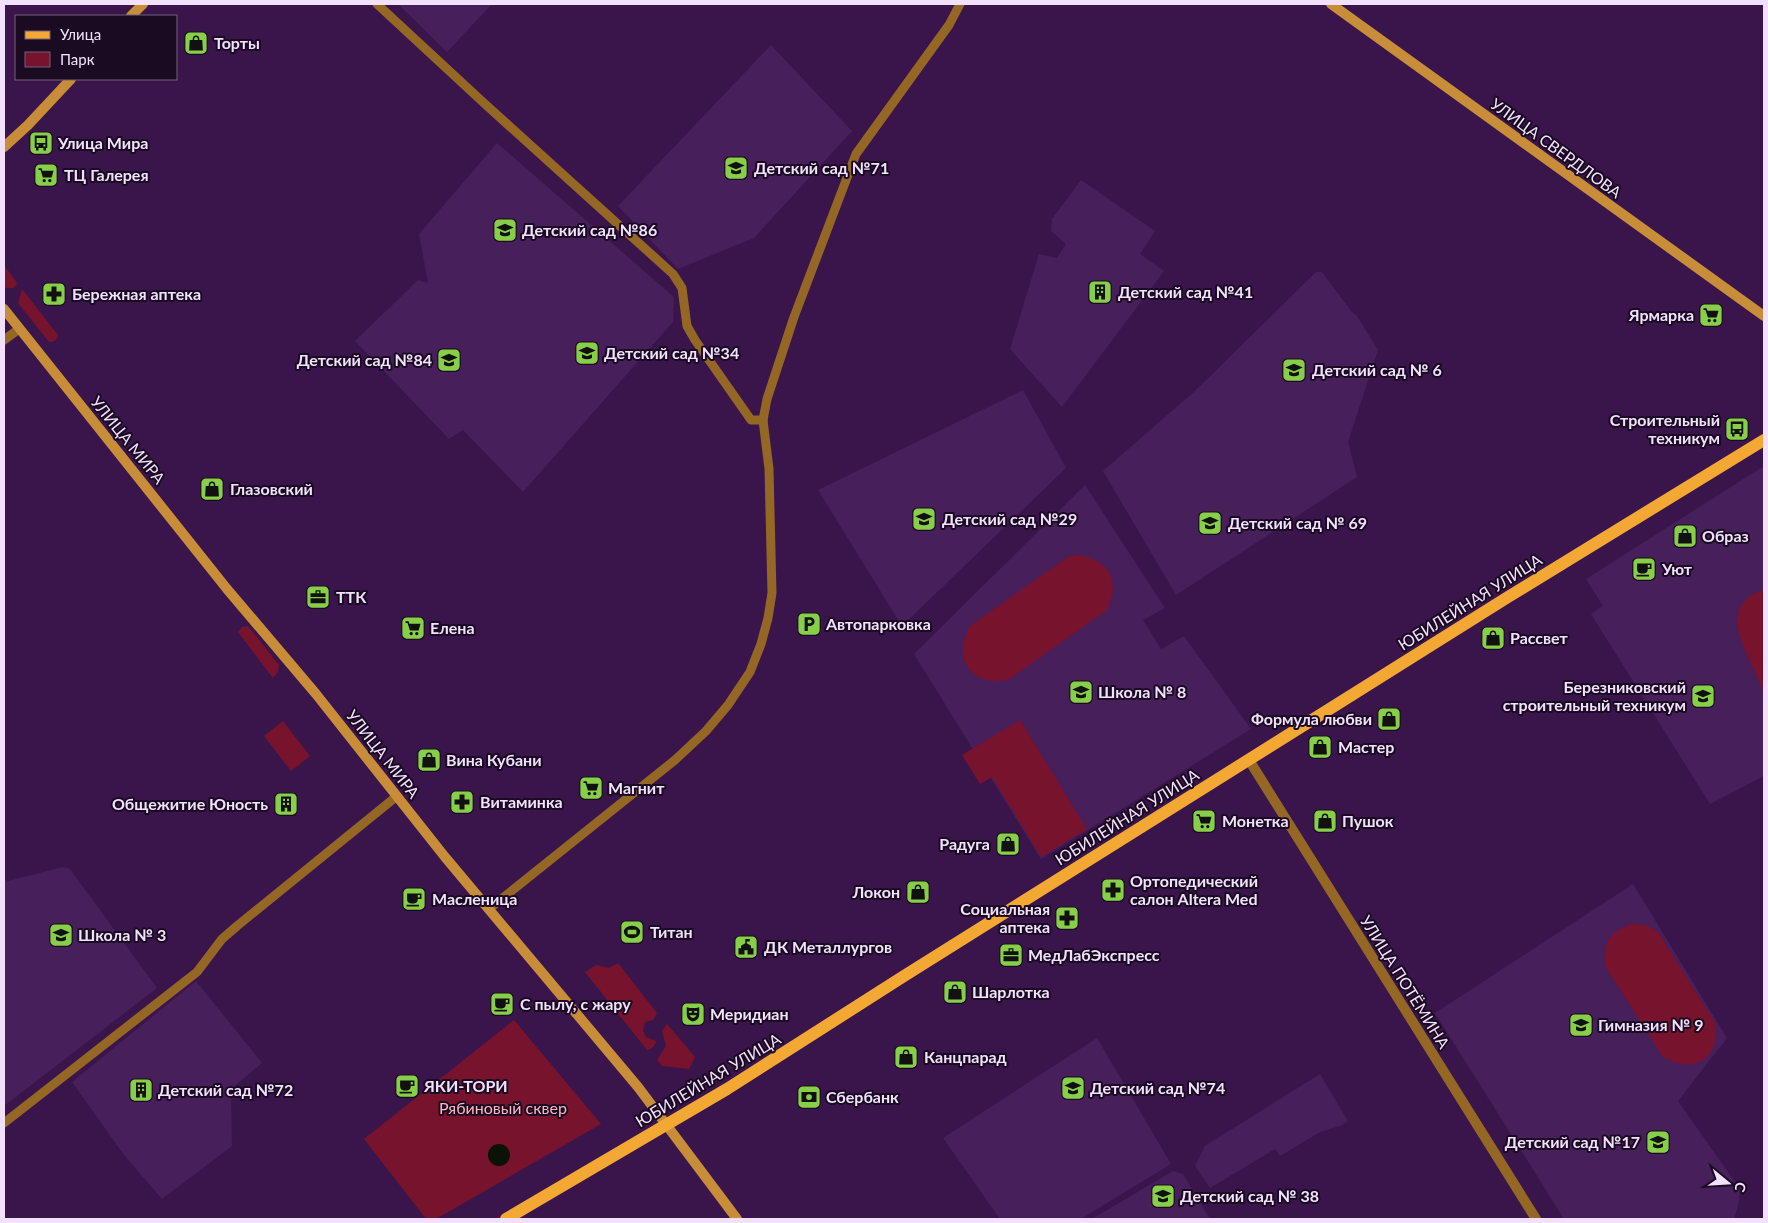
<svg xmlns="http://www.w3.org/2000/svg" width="1768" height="1223" font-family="Lato,sans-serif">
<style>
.built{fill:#471f5b}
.green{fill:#77132c}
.water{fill:#0a1305}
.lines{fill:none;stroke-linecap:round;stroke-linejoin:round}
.minor{stroke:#946724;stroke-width:9}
.tertiary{stroke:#946724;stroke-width:10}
.secondary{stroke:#c78d39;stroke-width:10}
.primary{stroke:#f3a833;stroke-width:12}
.labels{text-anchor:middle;stroke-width:4;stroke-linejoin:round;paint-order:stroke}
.poi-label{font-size:16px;font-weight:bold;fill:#f2e1fc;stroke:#1a0a22;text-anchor:start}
.street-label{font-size:16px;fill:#f2e1fc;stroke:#1a0a22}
.park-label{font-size:16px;fill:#f9b7bd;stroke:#1a0a22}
</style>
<rect width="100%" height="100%" fill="#3a154c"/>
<g class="built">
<polygon points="398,4 492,4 447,52"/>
<polygon points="771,45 852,131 754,238 678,269 618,206"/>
<polygon points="497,143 674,297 673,322 523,492 463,430 449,439 355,341 418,280 428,283 419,234"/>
<polygon points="1081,180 1155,231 1140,254 1164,271 1062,407 1010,349 1039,254 1057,258 1066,244 1051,231 1052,219"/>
<polygon points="1316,272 1322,272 1351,311 1357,316 1378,350 1348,442 1357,477 1176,595 1103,471 1196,390"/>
<polygon points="1023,390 1066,468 902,626 818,490"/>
<polygon points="1764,466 1764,776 1710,804 1591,614 1603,606 1586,579"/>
<polygon points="1085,485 1165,608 1143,620 1161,649 1184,636 1251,729 1041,859 914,654"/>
<polygon points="63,867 68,868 72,872 157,988 4,1106 4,882"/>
<polygon points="1633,884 1727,1038 1678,1101 1740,1189 1739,1202 1734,1219 1564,1219 1435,1013"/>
<polygon points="196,981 262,1063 231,1089 232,1146 162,1199 124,1155 72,1082"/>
<polygon points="1097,1038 1171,1164 1081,1219 1000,1219 943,1138"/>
<polygon points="1320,1074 1348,1121 1340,1126 1320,1132 1280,1156 1275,1149 1210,1188 1195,1166 1205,1146"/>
<polygon points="1173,1171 1183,1174 1210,1219 1092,1219"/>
</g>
<g class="green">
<path d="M4 265 17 283C15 288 12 289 6 288L4 285Z"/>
<path d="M22 289 58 335C56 340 55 342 49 342L18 303Z"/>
<path d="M1081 555C1111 562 1120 582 1107 610L1008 680C971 687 951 659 970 626L1069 556Z"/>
<path d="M1764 590V693C1757 675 1738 640 1737 623 1736 606 1749 593 1764 590Z"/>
<polygon points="248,626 279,665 278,672 273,678 238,632 242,627"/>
<polygon points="1020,720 1087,829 1041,857 992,777 980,784 962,755"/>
<polygon points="283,721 310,756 291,771 264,736"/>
<path d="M1632 924 1646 925 1658 932 1716 1024C1719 1059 1695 1075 1663 1057L1605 966C1603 942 1609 932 1632 924Z"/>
<path d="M618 963 657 1013 653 1020 645 1022 643 1031 646 1037 656 1041C656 1045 651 1050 647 1050L585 972 596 965 609 968Z"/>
<polygon points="514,1020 601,1124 436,1219 426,1219 364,1139"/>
<polygon points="667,1024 695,1057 689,1069 662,1066 657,1060 666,1046 662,1031"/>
</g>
<circle class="water" cx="499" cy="1155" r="11"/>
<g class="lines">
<g class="minor">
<polyline points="377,4 485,104 673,274 682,288 687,326 695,340 751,420 763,420"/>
<polyline points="4,340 19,329"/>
<polyline points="489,909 675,760 706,731 728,705 750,672 761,644 768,618 772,593 769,469 763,420 767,399 794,317 856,154 949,25 960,4"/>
<polyline points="4,1123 197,972 222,939 237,926 397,796"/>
</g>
<polyline class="tertiary" points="1249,760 1536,1219"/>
<g class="secondary">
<polyline points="1331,4 1764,316"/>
<polyline points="131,16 143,4"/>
<polyline points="4,147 28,125 71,79"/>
<polyline points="4,309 227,589 316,694 445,857 638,1087 737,1219"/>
</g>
<polyline class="primary" points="506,1219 727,1089 904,976 1508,597 1764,440"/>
</g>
<defs>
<g id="shop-square" transform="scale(1.25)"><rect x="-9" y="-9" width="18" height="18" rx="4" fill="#88cf49" stroke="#1a0a22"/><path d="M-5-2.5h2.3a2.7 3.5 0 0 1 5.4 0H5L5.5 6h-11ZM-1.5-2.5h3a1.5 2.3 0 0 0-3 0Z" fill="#111"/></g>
<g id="bus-square" transform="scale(1.25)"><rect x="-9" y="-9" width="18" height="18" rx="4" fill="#88cf49" stroke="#1a0a22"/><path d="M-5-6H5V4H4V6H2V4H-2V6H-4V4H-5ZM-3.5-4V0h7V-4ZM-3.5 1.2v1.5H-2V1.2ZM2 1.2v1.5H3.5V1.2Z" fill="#111"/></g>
<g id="school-square" transform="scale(1.25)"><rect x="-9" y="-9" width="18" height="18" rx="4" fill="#88cf49" stroke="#1a0a22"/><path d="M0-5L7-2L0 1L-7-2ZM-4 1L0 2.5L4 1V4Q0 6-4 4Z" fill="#111"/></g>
<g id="supermarket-square" transform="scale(1.25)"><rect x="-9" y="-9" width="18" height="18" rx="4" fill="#88cf49" stroke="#1a0a22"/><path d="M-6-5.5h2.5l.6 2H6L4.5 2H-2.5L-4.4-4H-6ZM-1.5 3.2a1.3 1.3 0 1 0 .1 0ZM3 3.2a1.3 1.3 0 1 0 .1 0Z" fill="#111"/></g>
<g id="building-square" transform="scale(1.25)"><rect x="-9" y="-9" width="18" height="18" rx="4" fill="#88cf49" stroke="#1a0a22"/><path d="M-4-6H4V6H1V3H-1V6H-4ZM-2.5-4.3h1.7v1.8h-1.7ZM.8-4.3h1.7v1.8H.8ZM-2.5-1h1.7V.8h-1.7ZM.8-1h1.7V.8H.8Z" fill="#111"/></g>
<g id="pharmacy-square" transform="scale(1.25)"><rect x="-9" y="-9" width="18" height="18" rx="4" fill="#88cf49" stroke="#1a0a22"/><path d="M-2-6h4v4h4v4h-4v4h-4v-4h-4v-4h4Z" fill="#111"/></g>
<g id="cafe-square" transform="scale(1.25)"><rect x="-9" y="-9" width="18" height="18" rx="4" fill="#88cf49" stroke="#1a0a22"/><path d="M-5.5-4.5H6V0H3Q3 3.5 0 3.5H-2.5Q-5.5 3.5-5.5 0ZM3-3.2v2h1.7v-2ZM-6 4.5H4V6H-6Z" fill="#111"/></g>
<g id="office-square" transform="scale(1.25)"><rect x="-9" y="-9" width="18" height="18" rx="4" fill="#88cf49" stroke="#1a0a22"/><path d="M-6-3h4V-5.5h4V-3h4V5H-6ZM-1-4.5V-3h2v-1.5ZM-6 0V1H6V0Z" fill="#111"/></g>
<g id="parking-square" transform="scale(1.25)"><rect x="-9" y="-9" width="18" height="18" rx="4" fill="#88cf49" stroke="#1a0a22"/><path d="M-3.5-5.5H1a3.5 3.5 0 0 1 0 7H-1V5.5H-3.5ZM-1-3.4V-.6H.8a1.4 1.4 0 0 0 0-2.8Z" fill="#111"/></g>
<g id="university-square" transform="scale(1.25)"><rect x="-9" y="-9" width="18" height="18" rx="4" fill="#88cf49" stroke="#1a0a22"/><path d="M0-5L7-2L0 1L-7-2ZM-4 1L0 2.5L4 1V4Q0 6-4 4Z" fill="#111"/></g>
<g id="stadium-square" transform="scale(1.25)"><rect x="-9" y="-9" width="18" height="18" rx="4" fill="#88cf49" stroke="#1a0a22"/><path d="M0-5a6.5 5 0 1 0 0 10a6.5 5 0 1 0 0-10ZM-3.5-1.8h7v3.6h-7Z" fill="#111"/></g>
<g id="civic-square" transform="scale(1.25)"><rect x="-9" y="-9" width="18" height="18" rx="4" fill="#88cf49" stroke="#1a0a22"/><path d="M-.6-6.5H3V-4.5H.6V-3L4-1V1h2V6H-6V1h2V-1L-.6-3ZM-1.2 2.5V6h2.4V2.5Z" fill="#111"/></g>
<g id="theatre-square" transform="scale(1.25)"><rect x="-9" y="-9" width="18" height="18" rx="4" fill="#88cf49" stroke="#1a0a22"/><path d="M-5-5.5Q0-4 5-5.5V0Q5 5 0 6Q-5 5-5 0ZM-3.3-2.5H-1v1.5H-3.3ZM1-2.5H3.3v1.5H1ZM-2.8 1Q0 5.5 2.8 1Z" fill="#111"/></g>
<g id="bank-square" transform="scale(1.25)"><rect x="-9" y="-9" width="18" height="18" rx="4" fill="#88cf49" stroke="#1a0a22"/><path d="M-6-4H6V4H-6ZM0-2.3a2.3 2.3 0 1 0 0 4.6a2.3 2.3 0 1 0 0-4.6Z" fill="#111"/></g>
</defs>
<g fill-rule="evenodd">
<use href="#shop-square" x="196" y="43"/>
<use href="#bus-square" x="41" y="143"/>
<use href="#school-square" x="736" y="168"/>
<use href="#supermarket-square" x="46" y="175"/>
<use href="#school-square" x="505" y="230"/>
<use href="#building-square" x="1100" y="292"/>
<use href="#pharmacy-square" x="54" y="294"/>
<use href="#supermarket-square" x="1711" y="315"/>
<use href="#school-square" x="587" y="353"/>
<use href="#school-square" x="449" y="360"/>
<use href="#school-square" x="1294" y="370"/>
<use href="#bus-square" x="1737" y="429"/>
<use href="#shop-square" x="212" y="489"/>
<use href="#school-square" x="924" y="519"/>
<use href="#school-square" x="1210" y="523"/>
<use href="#shop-square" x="1685" y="536"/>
<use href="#cafe-square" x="1644" y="569"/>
<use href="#office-square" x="318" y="597"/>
<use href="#parking-square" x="809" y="624"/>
<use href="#supermarket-square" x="413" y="628"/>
<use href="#shop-square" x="1493" y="638"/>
<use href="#school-square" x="1081" y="692"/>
<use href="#university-square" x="1703" y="696"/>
<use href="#shop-square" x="1389" y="719"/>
<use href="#shop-square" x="1320" y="747"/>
<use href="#shop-square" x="429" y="760"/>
<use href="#supermarket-square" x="591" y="788"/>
<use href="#pharmacy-square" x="462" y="802"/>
<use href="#building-square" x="286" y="804"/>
<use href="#supermarket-square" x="1204" y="821"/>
<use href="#shop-square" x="1325" y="821"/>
<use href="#shop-square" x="1008" y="844"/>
<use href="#pharmacy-square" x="1113" y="890"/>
<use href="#shop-square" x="918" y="892"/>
<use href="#cafe-square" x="414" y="899"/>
<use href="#pharmacy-square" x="1067" y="918"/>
<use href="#stadium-square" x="632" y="932"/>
<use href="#school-square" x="61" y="935"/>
<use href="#civic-square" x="746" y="947"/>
<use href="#office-square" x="1011" y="955"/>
<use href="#shop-square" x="955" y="992"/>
<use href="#cafe-square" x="502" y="1004"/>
<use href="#theatre-square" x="693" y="1014"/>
<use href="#school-square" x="1581" y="1025"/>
<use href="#shop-square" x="906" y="1057"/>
<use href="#cafe-square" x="407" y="1086"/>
<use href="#school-square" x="1073" y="1088"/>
<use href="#building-square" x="141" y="1090"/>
<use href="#bank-square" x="809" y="1097"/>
<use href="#school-square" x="1658" y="1142"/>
<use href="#school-square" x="1163" y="1196"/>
</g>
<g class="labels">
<g class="poi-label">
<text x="214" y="49">Торты</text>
<text x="58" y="149">Улица Мира</text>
<text x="754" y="174">Детский сад №71</text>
<text x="64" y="181">ТЦ Галерея</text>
<text x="522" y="236">Детский сад №86</text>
<text x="1118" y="298">Детский сад №41</text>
<text x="72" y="300">Бережная аптека</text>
<text x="1694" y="321" text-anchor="end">Ярмарка</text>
<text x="604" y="359">Детский сад №34</text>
<text x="432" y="366" text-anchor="end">Детский сад №84</text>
<text x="1312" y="376">Детский сад № 6</text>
<text x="1720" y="426" text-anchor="end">Строительный<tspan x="1720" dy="18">техникум</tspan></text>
<text x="230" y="495">Глазовский</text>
<text x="942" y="525">Детский сад №29</text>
<text x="1228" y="529">Детский сад № 69</text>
<text x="1702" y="542">Образ</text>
<text x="1662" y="575">Уют</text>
<text x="336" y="603">ТТК</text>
<text x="826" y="630">Автопарковка</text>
<text x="430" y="634">Елена</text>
<text x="1510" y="644">Рассвет</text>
<text x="1686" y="693" text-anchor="end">Березниковский<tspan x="1686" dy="18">строительный техникум</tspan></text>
<text x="1098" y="698">Школа № 8</text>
<text x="1372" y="725" text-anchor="end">Формула любви</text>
<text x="1338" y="753">Мастер</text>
<text x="446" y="766">Вина Кубани</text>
<text x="608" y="794">Магнит</text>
<text x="480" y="808">Витаминка</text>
<text x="268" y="810" text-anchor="end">Общежитие Юность</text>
<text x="1222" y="827">Монетка</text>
<text x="1342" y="827">Пушок</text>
<text x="990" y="850" text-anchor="end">Радуга</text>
<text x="1130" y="887">Ортопедический<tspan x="1130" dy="18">салон Altera Med</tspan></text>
<text x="900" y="898" text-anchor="end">Локон</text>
<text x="432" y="905">Масленица</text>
<text x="1050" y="915" text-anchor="end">Социальная<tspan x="1050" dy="18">аптека</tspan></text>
<text x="650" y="938">Титан</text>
<text x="78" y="941">Школа № 3</text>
<text x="764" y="953">ДК Металлургов</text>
<text x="1028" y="961">МедЛабЭкспресс</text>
<text x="972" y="998">Шарлотка</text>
<text x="520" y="1010">С пылу, с жару</text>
<text x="710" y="1020">Меридиан</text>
<text x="1598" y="1031">Гимназия № 9</text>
<text x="924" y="1063">Канцпарад</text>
<text x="424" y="1092">ЯКИ-ТОРИ</text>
<text x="1090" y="1094">Детский сад №74</text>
<text x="158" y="1096">Детский сад №72</text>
<text x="826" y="1103">Сбербанк</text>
<text x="1640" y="1148" text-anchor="end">Детский сад №17</text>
<text x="1180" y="1202">Детский сад № 38</text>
</g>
<g class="street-label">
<text transform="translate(1556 148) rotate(36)" y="6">УЛИЦА СВЕРДЛОВА</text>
<text transform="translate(128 440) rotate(51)" y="6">УЛИЦА МИРА</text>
<text transform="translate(1470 602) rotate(-32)" y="6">ЮБИЛЕЙНАЯ УЛИЦА</text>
<text transform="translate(383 754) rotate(52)" y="6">УЛИЦА МИРА</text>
<text transform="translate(1127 817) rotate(-32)" y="6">ЮБИЛЕЙНАЯ УЛИЦА</text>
<text transform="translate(1405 982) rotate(58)" y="6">УЛИЦА ПОТЁМИНА</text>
<text transform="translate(708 1080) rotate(-31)" y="6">ЮБИЛЕЙНАЯ УЛИЦА</text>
</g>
<g class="park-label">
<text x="503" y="1114">Рябиновый сквер</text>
</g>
</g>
<rect width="1768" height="1223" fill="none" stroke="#f2e1fc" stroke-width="10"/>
<rect x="15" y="15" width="162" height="65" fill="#1a0a22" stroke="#706079"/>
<rect x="25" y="31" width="25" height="8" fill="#f3a833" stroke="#706079"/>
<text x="60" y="40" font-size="15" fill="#f2e1fc">Улица</text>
<rect x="25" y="52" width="25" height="15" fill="#77132c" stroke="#706079"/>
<text x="60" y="65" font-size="15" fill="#f2e1fc">Парк</text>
<g transform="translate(1728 1183) rotate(108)" stroke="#1a0a22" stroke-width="4" paint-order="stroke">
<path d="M0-4L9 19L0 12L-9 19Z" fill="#f2e1fc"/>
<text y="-8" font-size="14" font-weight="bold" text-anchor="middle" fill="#f2e1fc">С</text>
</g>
</svg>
